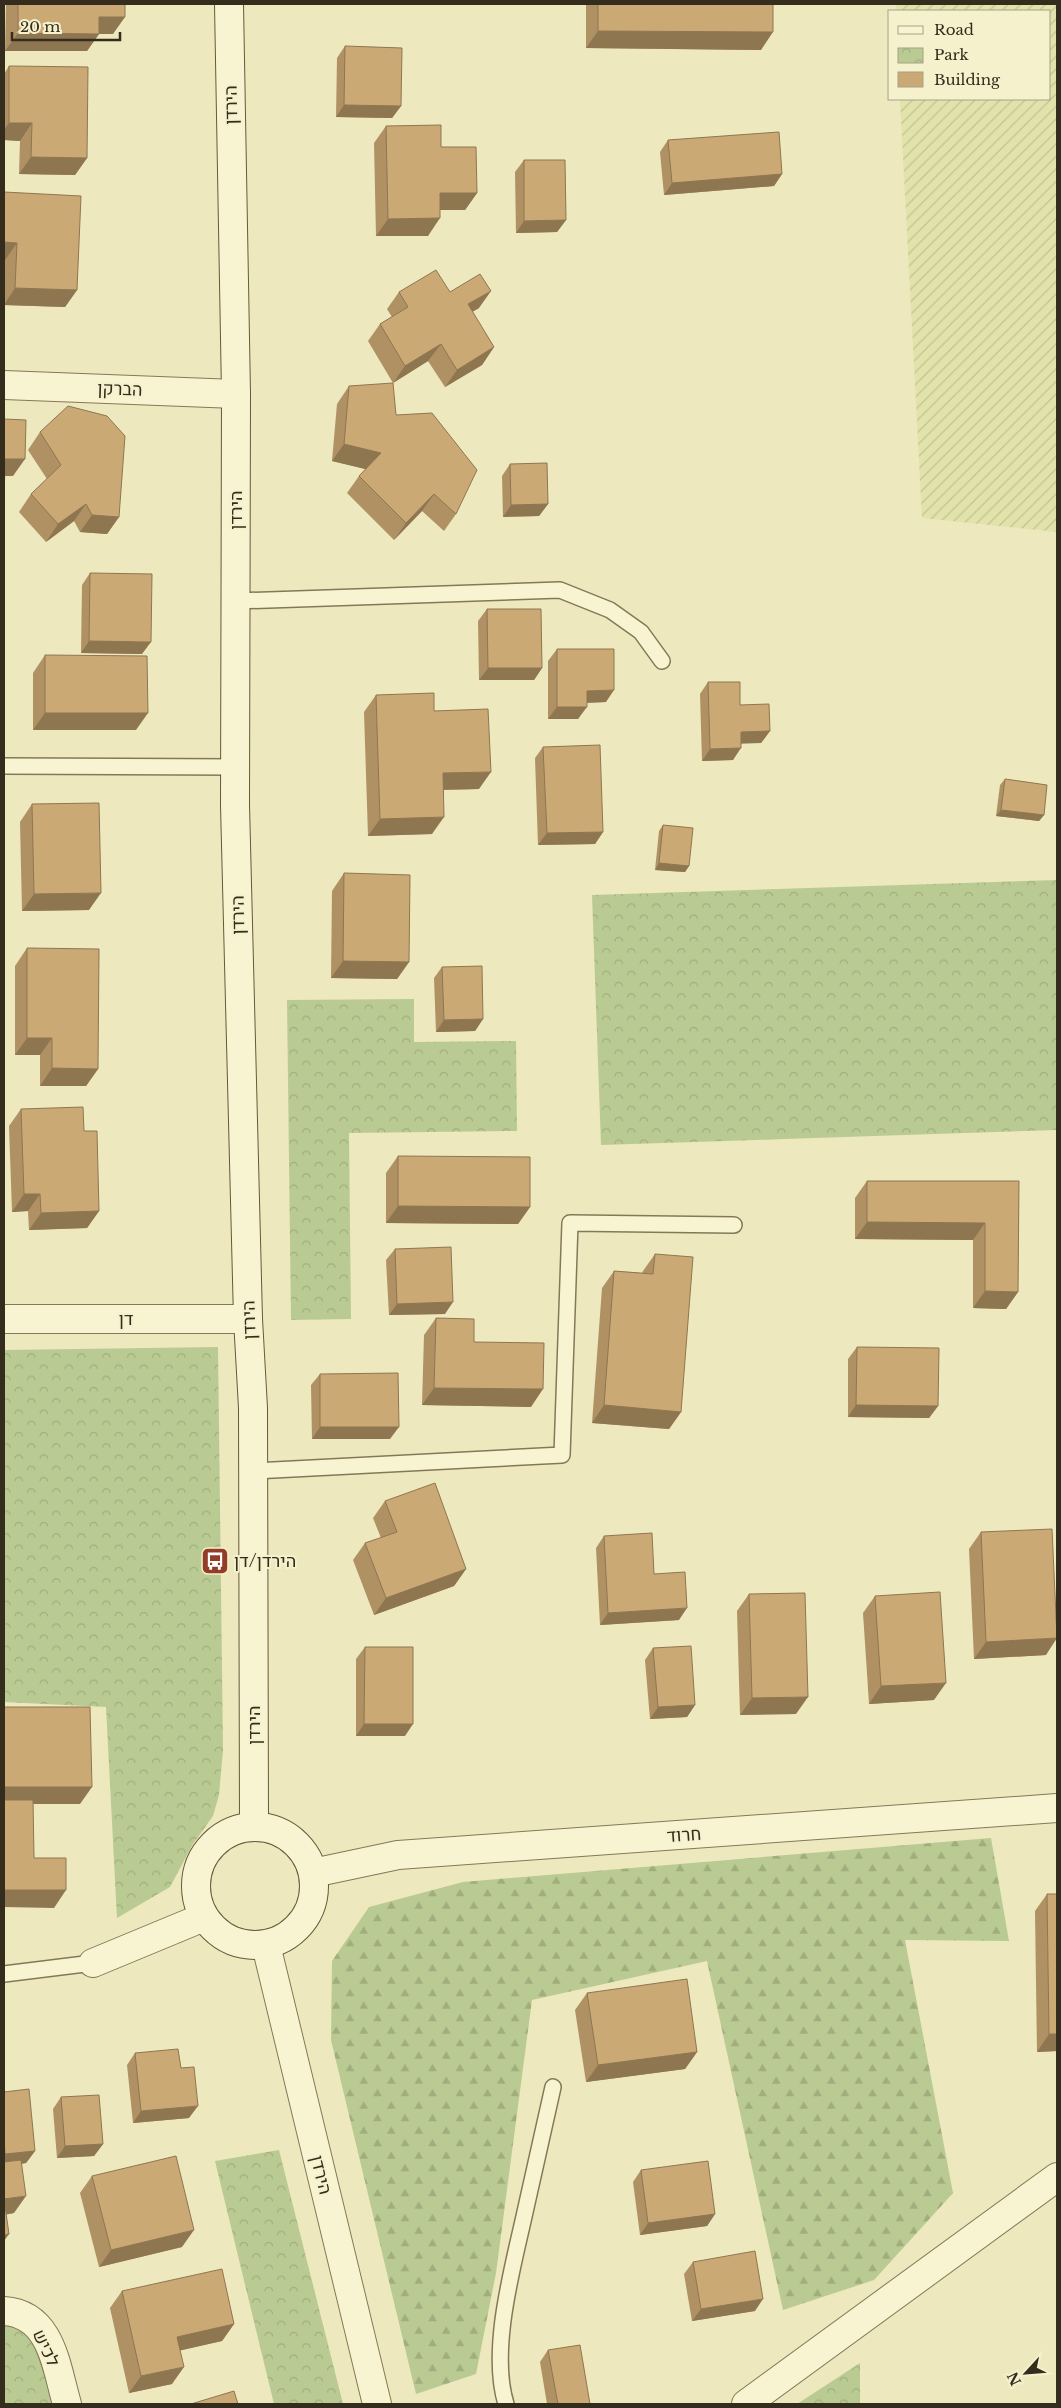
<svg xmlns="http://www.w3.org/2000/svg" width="1061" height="2408" font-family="'Libre Baskerville',Heebo,serif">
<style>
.farmland{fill:url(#farmland-furrows)}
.forest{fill:url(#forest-firs)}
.park{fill:url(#park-crowns)}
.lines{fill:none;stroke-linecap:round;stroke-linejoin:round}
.lane-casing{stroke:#857857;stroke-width:18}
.street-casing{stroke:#857857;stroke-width:30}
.secondary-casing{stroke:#66593a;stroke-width:30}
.lane{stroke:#f8f4d1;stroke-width:15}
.street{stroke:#f8f4d1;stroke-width:28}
.secondary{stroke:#f8f4d1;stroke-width:28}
.wall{fill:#af9164}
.shaded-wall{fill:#8e7651}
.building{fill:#cba974;stroke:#8e7651}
.labels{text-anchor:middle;stroke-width:4;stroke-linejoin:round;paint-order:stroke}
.street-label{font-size:18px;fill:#342c1c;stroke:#f5f1cd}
.poi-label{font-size:18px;fill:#342c1c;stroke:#f5f1cd;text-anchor:start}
</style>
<defs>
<pattern id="farmland-furrows" width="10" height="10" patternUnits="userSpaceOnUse" patternTransform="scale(1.25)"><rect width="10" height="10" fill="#e1e3ab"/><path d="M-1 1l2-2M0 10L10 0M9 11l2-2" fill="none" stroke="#c2c393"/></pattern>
<pattern id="forest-firs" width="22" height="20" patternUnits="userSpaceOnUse" patternTransform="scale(1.25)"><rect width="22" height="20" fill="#b9cb92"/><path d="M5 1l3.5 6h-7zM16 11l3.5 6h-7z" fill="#a0ae7d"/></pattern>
<pattern id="park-crowns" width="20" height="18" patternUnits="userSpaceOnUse" patternTransform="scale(1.25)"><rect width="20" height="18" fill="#b9cb92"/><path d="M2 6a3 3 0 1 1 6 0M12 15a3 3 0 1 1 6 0" fill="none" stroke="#a0ae7d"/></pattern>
</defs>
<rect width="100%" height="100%" fill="#ede8be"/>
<polygon class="farmland" points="896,4 1057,4 1057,532 922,518 900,99 1050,99 1050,11 896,11"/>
<polygon class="forest" points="991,1838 1009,1941 905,1940 953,2193 874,2280 783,2310 707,1961 532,2000 496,2273 476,2374 416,2394 331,2040 332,1961 369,1907 463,1882"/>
<g class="park">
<polygon points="1057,880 1057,1130 601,1145 592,895"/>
<polygon points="414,999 414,1042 516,1041 517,1131 349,1133 351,1319 291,1320 287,1000"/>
<polygon points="218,1347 223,1750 219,1795 213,1816 193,1844 170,1887 117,1918 106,1707 4,1702 4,1350"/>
<polygon points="279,2150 343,2404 274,2404 215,2161"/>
<path d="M4 2325C40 2327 45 2377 53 2404H4Z"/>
<polygon points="860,2363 860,2404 797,2404"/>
</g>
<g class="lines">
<g class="lane-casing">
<g id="lane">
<polyline points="236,601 560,590 610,610 641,632 662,661"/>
<polyline points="4,766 237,767"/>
<polyline points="254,1471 562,1455 570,1223 734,1225"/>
<polyline points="4,1974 93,1963"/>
<path d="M506 2404C490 2352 511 2274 523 2221 533 2176 543 2132 553 2087"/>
</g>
</g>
<g class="street-casing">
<g id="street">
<polyline points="4,385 236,394"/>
<polyline points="4,1319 248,1319"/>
<polyline points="313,1873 398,1855 1057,1808"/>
<polyline points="266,1945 377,2404"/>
<polyline points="93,1963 204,1917"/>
<path d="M4 2311C52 2314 56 2367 67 2404"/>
<polyline points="746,2404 1057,2177"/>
</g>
</g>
<g class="secondary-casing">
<g id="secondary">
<polyline points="229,4 236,394 235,805 248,1319 253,1408 254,1826"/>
<circle cx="255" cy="1886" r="59"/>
</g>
</g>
<use href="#lane" class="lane"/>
<use href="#street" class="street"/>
<use href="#secondary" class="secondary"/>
</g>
<g class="wall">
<polygon points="6,4 125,4 113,34 99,34 87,51 5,51"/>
<polygon points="586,4 773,4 761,50 586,48"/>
<polygon points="345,46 401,106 392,118 336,117 337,58"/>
<polygon points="9,66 87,158 75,175 19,174 20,141 4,140 4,74"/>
<polygon points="386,126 441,147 477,193 465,210 440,210 428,236 376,236 374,143"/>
<polygon points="668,140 782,174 774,186 664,195 660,152"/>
<polygon points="524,160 566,220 557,232 516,233 515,172"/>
<polygon points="4,192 77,290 65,307 4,305 5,260"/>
<polygon points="399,292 450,292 479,308 472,312 494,347 482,365 445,387 428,361 393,383 368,341 380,324 392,317 387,309"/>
<polygon points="349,386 396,415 456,514 444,531 422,511 394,540 347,493 359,476 366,469 332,461 337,404"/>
<polygon points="40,432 119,517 107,534 80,532 74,521 46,542 19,512 31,494 47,479 28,450"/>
<polygon points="510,464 548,504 539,516 503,517 502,476"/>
<polygon points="90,573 142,654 81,653 82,585"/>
<polygon points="487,609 542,668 534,680 479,680 478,621"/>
<polygon points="557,649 606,702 587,703 578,719 548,719 548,661"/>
<polygon points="45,655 136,730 33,730 33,673"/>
<polygon points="708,682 740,705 770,731 761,743 741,743 733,760 702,761 700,694"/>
<polygon points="376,695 434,711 479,789 443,790 432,834 368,836 364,712"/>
<polygon points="543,747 603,832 595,844 538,845 535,758"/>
<polygon points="1005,779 1044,815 1039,821 996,816 1000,785"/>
<polygon points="32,804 89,910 22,911 20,822"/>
<polygon points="663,825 689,866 685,872 655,870 659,831"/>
<polygon points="344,873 409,962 397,979 331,978 332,891"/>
<polygon points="27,948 98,1069 86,1086 40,1086 40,1055 15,1055 15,966"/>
<polygon points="442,967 483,1019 475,1031 436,1032 434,978"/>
<polygon points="21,1109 84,1131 99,1211 87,1228 29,1230 28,1211 12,1212 9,1126"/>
<polygon points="398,1156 530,1207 518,1224 386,1223 386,1173"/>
<polygon points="867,1181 1019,1181 1018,1292 1006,1309 973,1308 973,1240 855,1239 855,1198"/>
<polygon points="395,1249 445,1314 389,1315 386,1260"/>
<polygon points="655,1254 681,1412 669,1429 592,1423 602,1288 614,1271 642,1273 643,1271"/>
<polygon points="436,1318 531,1407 422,1405 424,1335"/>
<polygon points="857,1347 938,1406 929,1418 848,1417 848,1359"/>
<polygon points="320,1374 390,1439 312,1439 311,1385"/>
<polygon points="385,1501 466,1569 454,1586 374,1615 353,1560 365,1543 381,1538 373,1518"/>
<polygon points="981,1532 1046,1655 974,1659 969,1549"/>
<polygon points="604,1536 654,1574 679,1620 600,1625 596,1548"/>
<polygon points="749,1594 796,1714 740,1715 737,1611"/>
<polygon points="875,1596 934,1700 869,1704 863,1613"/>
<polygon points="365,1647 405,1736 356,1736 356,1659"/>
<polygon points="653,1648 695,1705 687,1717 650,1719 645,1660"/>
<polygon points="1047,1894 1057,1894 1057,2051 1037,2052 1035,1911"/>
<polygon points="587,1993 697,2052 685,2069 586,2082 575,2010"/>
<polygon points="135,2053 189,2118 133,2123 127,2065"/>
<polygon points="4,2092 35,2151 26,2163 22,2164 14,2213 6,2214 4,2241"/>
<polygon points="61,2097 103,2144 94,2156 57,2158 53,2109"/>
<polygon points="641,2170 715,2214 707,2226 640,2235 633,2182"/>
<polygon points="92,2176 182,2247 99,2267 80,2193"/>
<polygon points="693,2262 755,2311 692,2321 684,2274"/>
<polygon points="122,2291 234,2324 222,2341 180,2350 172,2384 129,2393 110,2308"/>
<polygon points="548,2350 590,2404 547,2404 540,2362"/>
</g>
<g class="shaded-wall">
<polygon points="99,17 125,17 113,34 99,34 87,51 5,51 18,33"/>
<polygon points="598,31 773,32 761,50 586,48"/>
<polygon points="344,105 401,106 392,118 336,117"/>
<polygon points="9,123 32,123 20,141 4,140 4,130"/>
<polygon points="31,157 87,158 75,175 19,174"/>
<polygon points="782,174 774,186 664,195 672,183"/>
<polygon points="440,193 477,193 465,210 428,210"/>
<polygon points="440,218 428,236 376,236 388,219"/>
<polygon points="566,220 557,232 516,233 524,221"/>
<polygon points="4,242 17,243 5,260 4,260"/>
<polygon points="15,288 77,290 65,307 4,305"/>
<polygon points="491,291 479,308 456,321 468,304"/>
<polygon points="441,344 428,361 393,383 405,366"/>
<polygon points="494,347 482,365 445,387 457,370"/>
<polygon points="344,444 381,453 369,470 332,461"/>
<polygon points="5,459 25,459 13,476 4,476"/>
<polygon points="434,494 422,511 394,540 406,523"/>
<polygon points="86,504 74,521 46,542 58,524"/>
<polygon points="548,504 539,516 503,517 511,505"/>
<polygon points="92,515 119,517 107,534 80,532"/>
<polygon points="89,641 151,642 142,654 81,653"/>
<polygon points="488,668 542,668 534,680 479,680"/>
<polygon points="614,690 606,702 578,703 587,691"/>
<polygon points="557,707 587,707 578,719 548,719"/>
<polygon points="45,713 148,713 136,730 33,730"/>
<polygon points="770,731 761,743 732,744 741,732"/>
<polygon points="741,748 733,760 702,761 710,749"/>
<polygon points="491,772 479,789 431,790 443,773"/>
<polygon points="1001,810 1044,815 1039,821 996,816"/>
<polygon points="444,817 432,834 368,836 380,819"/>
<polygon points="603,832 595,844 538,845 547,833"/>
<polygon points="659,863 689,866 685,872 655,870"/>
<polygon points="101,893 89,910 22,911 34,894"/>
<polygon points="343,961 409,962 397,979 331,978"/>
<polygon points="483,1019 475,1031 436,1032 444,1020"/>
<polygon points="27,1038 52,1038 40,1055 15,1055"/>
<polygon points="52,1068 98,1069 86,1086 40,1086"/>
<polygon points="24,1194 40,1194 28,1211 12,1212"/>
<polygon points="398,1206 530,1207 518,1224 386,1223"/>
<polygon points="99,1211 87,1228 29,1230 41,1213"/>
<polygon points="867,1222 985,1223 973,1240 855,1239"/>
<polygon points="985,1291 1018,1292 1006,1309 973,1308"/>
<polygon points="453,1302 445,1314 389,1315 397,1304"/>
<polygon points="434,1388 543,1389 531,1407 422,1405"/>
<polygon points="604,1405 681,1412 669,1429 592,1423"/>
<polygon points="856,1405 938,1406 929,1418 848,1417"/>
<polygon points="320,1427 399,1427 390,1439 312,1439"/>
<polygon points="466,1569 454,1586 374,1615 386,1598"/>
<polygon points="687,1608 679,1620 600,1625 608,1613"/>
<polygon points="1057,1638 1046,1655 974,1659 986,1642"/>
<polygon points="946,1683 934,1700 869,1704 881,1686"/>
<polygon points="808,1697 796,1714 740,1715 752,1698"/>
<polygon points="695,1705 687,1717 650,1719 658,1707"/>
<polygon points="364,1724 413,1724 405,1736 356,1736"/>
<polygon points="4,1787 92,1787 80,1804 4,1804"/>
<polygon points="4,1890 66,1890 54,1908 4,1907"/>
<polygon points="1049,2034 1057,2034 1057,2051 1037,2052"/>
<polygon points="697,2052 685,2069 586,2082 598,2065"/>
<polygon points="198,2106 189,2118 133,2123 141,2111"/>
<polygon points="103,2144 94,2156 57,2158 65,2146"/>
<polygon points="35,2151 26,2163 4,2165 4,2156 5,2154"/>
<polygon points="26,2196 14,2213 4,2215 4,2199"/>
<polygon points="715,2214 707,2226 640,2235 648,2223"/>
<polygon points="194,2230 182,2247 99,2267 111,2250"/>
<polygon points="9,2234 4,2241 4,2235"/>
<polygon points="763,2299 755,2311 692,2321 701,2309"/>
<polygon points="234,2324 222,2341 165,2354 177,2337"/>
<polygon points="184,2367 172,2384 129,2393 141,2376"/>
</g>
<g class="building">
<polygon points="18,4 125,4 125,17 99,17 99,34 18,33"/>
<polygon points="598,4 773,4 773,32 598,31"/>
<polygon points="345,46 402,48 401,106 344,105"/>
<polygon points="9,66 88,67 87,158 31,157 32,123 9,123"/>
<polygon points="441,125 441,147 476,147 477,193 440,193 440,218 388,219 386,126"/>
<polygon points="779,132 782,174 672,183 668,140"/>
<polygon points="524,160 565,160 566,220 524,221"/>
<polygon points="4,192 81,196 77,290 15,288 17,243 4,242"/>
<polygon points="436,270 450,292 480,274 491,291 468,304 494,347 457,370 441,344 405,366 380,324 408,307 399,292"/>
<polygon points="393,383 396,415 432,413 477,470 456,514 434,494 406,523 359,476 381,453 344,444 349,386"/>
<polygon points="68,406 107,416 125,436 119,517 92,515 86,504 58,524 31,494 61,465 40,432"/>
<polygon points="4,419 26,420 25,459 5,459 4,504"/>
<polygon points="547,463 548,504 511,505 510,464"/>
<polygon points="90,573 152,574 151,642 89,641"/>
<polygon points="487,609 541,609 542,668 488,668"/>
<polygon points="557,649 614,649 614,690 587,691 587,707 557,707"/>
<polygon points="45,655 147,656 148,713 45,713"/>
<polygon points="708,682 740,682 740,705 769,704 770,731 741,732 741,748 710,749"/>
<polygon points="434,693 434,711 488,709 491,772 443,773 444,817 380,819 376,695"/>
<polygon points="600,745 603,832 547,833 543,747"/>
<polygon points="1005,779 1047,785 1044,815 1001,810"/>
<polygon points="99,803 101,893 34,894 32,804"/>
<polygon points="663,825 693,828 689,866 659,863"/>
<polygon points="344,873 410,875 409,962 343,961"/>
<polygon points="27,948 99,949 98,1069 52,1068 52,1038 27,1038"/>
<polygon points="482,966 483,1019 444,1020 442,967"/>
<polygon points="83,1107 84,1131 97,1131 99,1211 41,1213 40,1194 24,1194 21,1109"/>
<polygon points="398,1156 530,1157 530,1207 398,1206"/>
<polygon points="867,1181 1019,1181 1018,1292 985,1291 985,1223 867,1222"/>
<polygon points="451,1247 453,1302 397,1304 395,1249"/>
<polygon points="655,1254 693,1257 681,1412 604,1405 614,1271 653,1274"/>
<polygon points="436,1318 474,1319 474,1342 544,1343 543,1389 434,1388"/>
<polygon points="857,1347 939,1348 938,1406 856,1405"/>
<polygon points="398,1373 399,1427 320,1427 320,1374"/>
<polygon points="435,1483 466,1569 386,1598 365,1543 397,1532 385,1501"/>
<polygon points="1052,1529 1057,1638 986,1642 981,1532"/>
<polygon points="652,1533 654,1574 685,1572 687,1608 608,1613 604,1536"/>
<polygon points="940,1592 946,1683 881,1686 875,1596"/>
<polygon points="805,1593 808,1697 752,1698 749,1594"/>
<polygon points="691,1646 695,1705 658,1707 653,1648"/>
<polygon points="365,1647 413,1647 413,1724 364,1724"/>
<polygon points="4,1707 90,1707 92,1787 4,1787"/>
<polygon points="4,1800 33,1800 34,1858 66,1858 66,1890 4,1890"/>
<polygon points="1047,1894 1057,1894 1057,2034 1049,2034"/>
<polygon points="687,1979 697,2052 598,2065 587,1993"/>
<polygon points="178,2049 181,2068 194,2067 198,2106 141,2111 135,2053"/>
<polygon points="29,2089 35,2151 5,2154 4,2138 4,2092"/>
<polygon points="99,2095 103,2144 65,2146 61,2097"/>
<polygon points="176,2156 194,2230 111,2250 92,2176"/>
<polygon points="21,2160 26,2196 4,2199 9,2234 4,2235 4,2162"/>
<polygon points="708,2161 715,2214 648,2223 641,2170"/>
<polygon points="755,2251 763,2299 701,2309 693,2262"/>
<polygon points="222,2269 234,2324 177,2337 184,2367 141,2376 122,2291"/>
<polygon points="580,2345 590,2404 558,2404 548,2350"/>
<polygon points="234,2391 238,2404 191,2404"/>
</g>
<defs>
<g id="bus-square" transform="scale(1.4375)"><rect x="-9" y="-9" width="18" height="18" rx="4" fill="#933c28" stroke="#f5f1cd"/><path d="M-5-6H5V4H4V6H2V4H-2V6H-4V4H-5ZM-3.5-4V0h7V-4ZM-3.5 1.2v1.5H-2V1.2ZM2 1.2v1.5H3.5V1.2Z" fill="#fff"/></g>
</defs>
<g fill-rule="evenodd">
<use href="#bus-square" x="215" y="1561"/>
</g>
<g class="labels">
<g class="street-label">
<text transform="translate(231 105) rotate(-91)" y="6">הירדן</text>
<text transform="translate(120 389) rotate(2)" y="6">הברקן</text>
<text transform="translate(236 510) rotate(-90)" y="6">הירדן</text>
<text transform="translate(238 915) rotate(-91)" y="6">הירדן</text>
<text x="126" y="1325">דן</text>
<text transform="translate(249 1320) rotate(-92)" y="6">הירדן</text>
<text transform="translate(254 1725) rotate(-90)" y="6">הירדן</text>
<text transform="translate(684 1835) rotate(-4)" y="6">חרוד</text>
<text transform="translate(321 2175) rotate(76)" y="6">הירדן</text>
<text transform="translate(46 2348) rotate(64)" y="6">לכיש</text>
</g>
<g class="poi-label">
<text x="234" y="1567">הירדן/דן</text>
</g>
</g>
<rect width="1061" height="2408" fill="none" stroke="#342c1c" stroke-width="10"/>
<rect x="888" y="10" width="162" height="90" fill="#f5f1cd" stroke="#a8a286"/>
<rect x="898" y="26" width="25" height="8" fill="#f8f4d1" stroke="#a8a286"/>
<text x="934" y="35" font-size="15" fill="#342c1c">Road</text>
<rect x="898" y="48" width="25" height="15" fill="url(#park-crowns)" stroke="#a8a286"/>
<text x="934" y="60" font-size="15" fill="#342c1c">Park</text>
<rect x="898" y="72" width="25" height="15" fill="#cba974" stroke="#a8a286"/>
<text x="934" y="85" font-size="15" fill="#342c1c">Building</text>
<g transform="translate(1026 2373) rotate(244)" stroke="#f5f1cd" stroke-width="4" paint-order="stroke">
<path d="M0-4L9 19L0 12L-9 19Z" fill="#342c1c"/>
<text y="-8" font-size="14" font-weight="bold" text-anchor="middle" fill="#342c1c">N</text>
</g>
<path d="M12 32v8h108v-8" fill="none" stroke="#342c1c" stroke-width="2.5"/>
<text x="20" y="32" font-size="15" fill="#342c1c" stroke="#f5f1cd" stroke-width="4" paint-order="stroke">20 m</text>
</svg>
